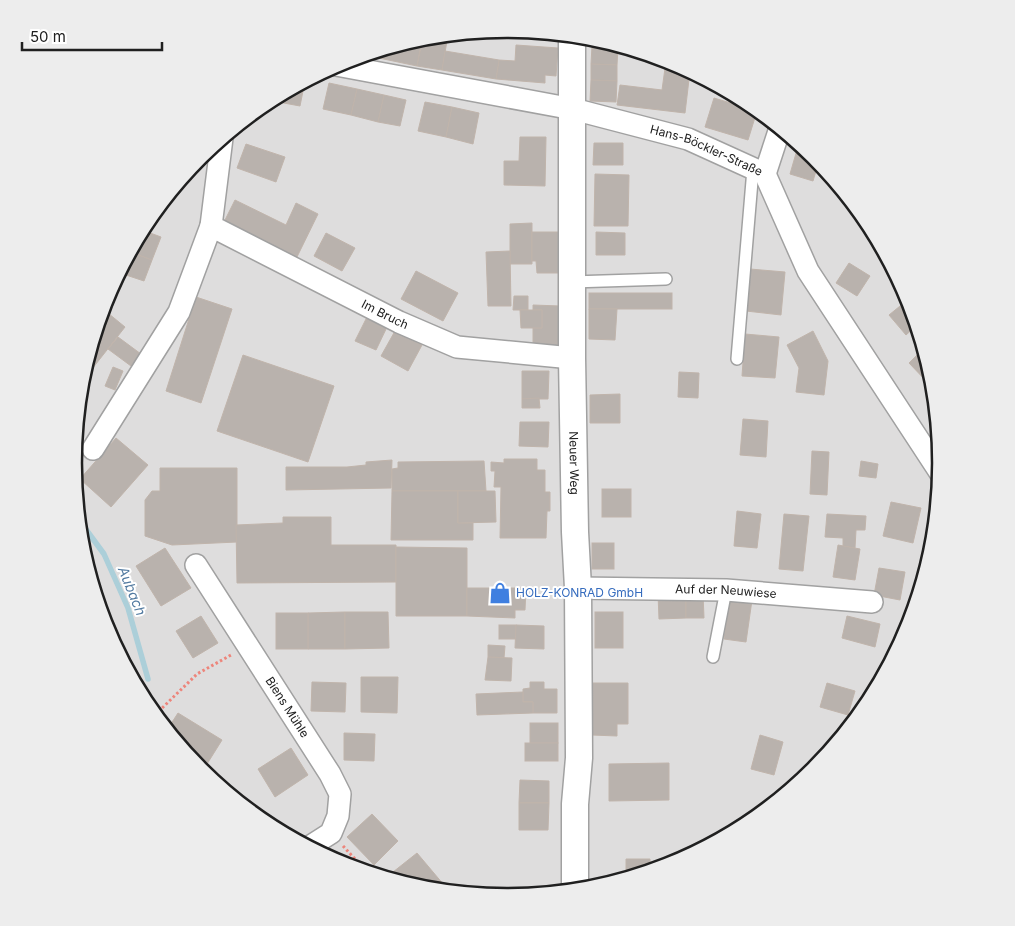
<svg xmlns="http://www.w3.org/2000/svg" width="1015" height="926" font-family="Inter,sans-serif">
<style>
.residential{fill:#dedddd}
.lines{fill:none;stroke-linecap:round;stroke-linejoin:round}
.stream{stroke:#accfd9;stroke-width:5.5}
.building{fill:#b9b2ad;stroke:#c0b4ab}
.service-casing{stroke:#a1a1a1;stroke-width:14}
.minor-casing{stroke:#a1a1a1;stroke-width:24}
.tertiary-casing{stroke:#a1a1a1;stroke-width:29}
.path{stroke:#ed857b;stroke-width:3;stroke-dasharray:2.5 2.5;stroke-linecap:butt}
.service{stroke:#fff;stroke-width:11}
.minor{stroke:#fff;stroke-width:21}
.tertiary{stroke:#fff;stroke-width:26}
.labels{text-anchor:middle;stroke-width:4;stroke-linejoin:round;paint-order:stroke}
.street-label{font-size:12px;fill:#202020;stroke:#fff}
.shop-label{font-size:12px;fill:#366cbe;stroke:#fff;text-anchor:start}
.water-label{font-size:14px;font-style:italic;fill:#527aa0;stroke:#fff}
.rim{fill:none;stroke:#202020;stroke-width:2.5}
</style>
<rect width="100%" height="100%" fill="#f0ede7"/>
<circle class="residential" cx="507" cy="463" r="433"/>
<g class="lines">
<polyline class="stream" points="79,520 104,554 128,608 148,679"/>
</g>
<g class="building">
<polygon points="508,29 550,33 550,36 493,35 493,30"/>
<polygon points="448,35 442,70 417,66 423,37"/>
<polygon points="422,38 417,66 379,58 381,50"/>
<polygon points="516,45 558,48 556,76 545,75 545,83 496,79 499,60 515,61"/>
<polygon points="592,46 618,47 617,65 591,64"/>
<polygon points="381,50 379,58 363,55"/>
<polygon points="445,51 499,60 496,79 442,70"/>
<polygon points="666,61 675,62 690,71 685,113 617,105 620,85 662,90"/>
<polygon points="591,64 617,65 617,81 591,80"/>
<polygon points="591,80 617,81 616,102 590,101"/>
<polygon points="305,81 300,106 273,101 274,98"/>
<polygon points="329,83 357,89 351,115 323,109"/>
<polygon points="357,89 384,95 378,122 351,115"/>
<polygon points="384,95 406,100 400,126 378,122"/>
<polygon points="714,98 757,111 748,140 705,127"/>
<polygon points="425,102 452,107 446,137 418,131"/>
<polygon points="452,107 479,113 473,144 446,137"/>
<polygon points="520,137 546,137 545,186 504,185 504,161 519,161"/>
<polygon points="594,143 623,143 623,165 593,165"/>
<polygon points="799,143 819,161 813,181 790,174"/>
<polygon points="246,144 285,157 276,182 237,168"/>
<polygon points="595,174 629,175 628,226 594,226"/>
<polygon points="235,200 286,225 296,203 318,214 295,261 222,226"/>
<polygon points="532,223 532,264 510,264 510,224"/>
<polygon points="142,230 161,237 152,260 130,252"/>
<polygon points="532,232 559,232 559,273 537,273 536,261 532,261"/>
<polygon points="596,232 625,233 625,255 596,255"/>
<polygon points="326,233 355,248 342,271 314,256"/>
<polygon points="510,251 511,306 488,306 486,252"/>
<polygon points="130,252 152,260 144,281 120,273"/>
<polygon points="849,263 870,276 857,296 836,283"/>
<polygon points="891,263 901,282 892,276 894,273 887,268"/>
<polygon points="750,269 785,272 781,315 746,311"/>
<polygon points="416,271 458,293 443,321 401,299"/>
<rect x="589" y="293" width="83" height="16"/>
<polygon points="514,296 528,296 528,310 513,310"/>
<polygon points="196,297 232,309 201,403 166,391"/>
<polygon points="905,302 913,311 917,325 906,335 889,315"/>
<polygon points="533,305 560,306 558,348 533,347 533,328 542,328 542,310 533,310"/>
<polygon points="103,309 125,327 81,383 82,378"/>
<polygon points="589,309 617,309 615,340 589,339"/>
<polygon points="520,310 542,310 542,328 521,328"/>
<polygon points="367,317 387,327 376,350 355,341"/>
<polygon points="395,331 422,345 408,371 381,356"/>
<polygon points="813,331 828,361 824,395 796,392 799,368 787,345"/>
<polygon points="745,334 779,337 775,378 742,376"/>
<polygon points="118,337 141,354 131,366 108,349"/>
<polygon points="924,348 933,379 930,385 909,363"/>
<polygon points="243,355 334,386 308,462 217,431"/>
<polygon points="113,367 123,371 115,390 105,386"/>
<polygon points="522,371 549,371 548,399 522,399"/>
<polygon points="679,372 699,373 698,398 678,397"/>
<polygon points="620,394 620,423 590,423 590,395"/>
<polygon points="539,398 540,408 522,408 522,399"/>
<polygon points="743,419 768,421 766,457 740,455"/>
<polygon points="520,422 549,422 548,447 519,446"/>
<polygon points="116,438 148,465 111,507 80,479"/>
<polygon points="812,451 829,452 827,495 810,494"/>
<polygon points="504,459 537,459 537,470 545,470 545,492 550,492 550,511 547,511 546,538 500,538 501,487 494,487 495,471 491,471 491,462 504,463"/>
<polygon points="392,460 391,488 286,490 286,467 347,467 366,465 366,462"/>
<polygon points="484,461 486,491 392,491 392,469 398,468 398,462"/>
<polygon points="861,461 878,464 876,478 859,476"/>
<polygon points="160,468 237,468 237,542 172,545 145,536 145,500 152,491 160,491"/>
<rect x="602" y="489" width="29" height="28"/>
<polygon points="392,491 458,491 458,523 473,523 473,540 391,540"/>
<polygon points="458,491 495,491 496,522 458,523"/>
<polygon points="891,502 921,508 913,543 883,536"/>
<polygon points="737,511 761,514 757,548 734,546"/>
<polygon points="784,514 809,516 803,571 779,569"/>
<polygon points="827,514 866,516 865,530 856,530 855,548 843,546 843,538 825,537"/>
<polygon points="283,517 331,517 331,545 396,545 396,582 237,583 236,525 283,523"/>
<rect x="592" y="543" width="22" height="26"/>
<polygon points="838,545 860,549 855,580 833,577"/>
<polygon points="396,547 467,548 467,616 396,616"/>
<polygon points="165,548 191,588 161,606 136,566"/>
<polygon points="879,568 905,572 900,600 874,595"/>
<polygon points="467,588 526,588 525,610 515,610 515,618 467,616"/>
<polygon points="658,594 686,594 686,618 659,619"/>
<polygon points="686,594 703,594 704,618 686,618"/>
<polygon points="730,597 752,600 746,642 724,639"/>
<polygon points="345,612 345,649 308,649 308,613"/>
<polygon points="345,612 388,612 389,648 345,649"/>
<rect x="595" y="612" width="28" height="36"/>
<rect x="276" y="613" width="32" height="36"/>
<polygon points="201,616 218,643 193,658 176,631"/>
<polygon points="847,616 880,624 875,647 842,638"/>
<rect x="499" y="625" width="17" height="14"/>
<polygon points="516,625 544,626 544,649 515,648"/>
<polygon points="488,645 505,646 504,658 488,657"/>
<polygon points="488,657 512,658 511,681 485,680"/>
<polygon points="361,677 398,677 397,713 361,712"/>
<polygon points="312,682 346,683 345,712 311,711"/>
<polygon points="530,682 544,682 544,689 557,689 557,713 533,713 533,702 523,702 523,689 530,688"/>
<polygon points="592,683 628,683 628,724 617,724 617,736 592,735"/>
<polygon points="827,683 855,691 848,715 820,707"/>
<polygon points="523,692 523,702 533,702 533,713 477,715 476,694"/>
<polygon points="178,713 222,740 202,772 167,730"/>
<rect x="530" y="723" width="28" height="20"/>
<polygon points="344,733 375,734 374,761 344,760"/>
<polygon points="760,735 783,742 774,775 751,769"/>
<rect x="525" y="743" width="33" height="18"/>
<polygon points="291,748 308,775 275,797 258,769"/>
<polygon points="669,763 669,800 609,801 609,764"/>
<polygon points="207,776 229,784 226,791"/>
<polygon points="520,780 549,781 549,803 519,803"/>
<polygon points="519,803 549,803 548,830 519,830"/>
<polygon points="372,814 398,841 374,865 347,837"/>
<polygon points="417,853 449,891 423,889 388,876"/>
<polygon points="626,859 650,859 650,871 626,879"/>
</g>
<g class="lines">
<g class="service-casing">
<g id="service">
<polyline points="572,282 666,279"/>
<polyline points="737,359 753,169"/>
<polyline points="713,657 726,590"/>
</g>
</g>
<g class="minor-casing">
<g id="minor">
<path id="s1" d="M336 65 573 109 688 139 765 174 808 271 941 474"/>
<path id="s2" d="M222 138 211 226 399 322 457 347 572 358"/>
<polyline points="765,174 780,128"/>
<polyline points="93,449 179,312 211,226"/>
<path id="s3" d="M196 565 330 774 340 794 338 816 331 833 309 847"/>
<path id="s4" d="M578 588 726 590 872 602"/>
</g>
</g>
<g class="tertiary-casing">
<g id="tertiary">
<path id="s5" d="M572 35V358L575 532 578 588 579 758 575 804V891"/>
</g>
</g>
<g class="path">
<polyline points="155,715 197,674 231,655"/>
<polyline points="343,846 367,872"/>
</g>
<use href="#service" class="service"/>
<use href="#minor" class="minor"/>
<use href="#tertiary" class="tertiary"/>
</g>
<defs>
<g id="shop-bare" transform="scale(1.725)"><path d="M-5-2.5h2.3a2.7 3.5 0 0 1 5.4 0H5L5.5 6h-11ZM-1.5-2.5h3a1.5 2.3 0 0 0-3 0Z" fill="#3f7fe0" stroke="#fff" stroke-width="2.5" paint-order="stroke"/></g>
</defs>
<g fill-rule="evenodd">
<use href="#shop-bare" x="500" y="593"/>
</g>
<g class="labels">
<g class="street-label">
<text dy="4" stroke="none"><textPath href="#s1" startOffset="381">Hans-Böckler-Straße</textPath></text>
<text dy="4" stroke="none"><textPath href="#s2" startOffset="284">Im Bruch</textPath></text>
<text dy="4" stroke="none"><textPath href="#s5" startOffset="428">Neuer Weg</textPath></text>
<text dy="4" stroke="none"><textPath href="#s4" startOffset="148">Auf der Neuwiese</textPath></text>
<text dy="4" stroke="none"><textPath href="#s3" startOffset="169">Biens Mühle</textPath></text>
</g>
<g class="shop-label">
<text x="516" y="597">HOLZ-KONRAD GmbH</text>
</g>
<g class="water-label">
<text transform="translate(132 591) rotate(68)" y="5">Aubach</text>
</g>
</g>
<path d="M0 0H1015V926H0ZM82 463a425 425 0 1 1 850 0a425 425 0 1 1-850 0Z" fill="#ededed" fill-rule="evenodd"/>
<path class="rim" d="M82 463a425 425 0 1 1 850 0a425 425 0 1 1-850 0Z"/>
<path d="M22 42v8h140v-8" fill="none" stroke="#202020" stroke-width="2.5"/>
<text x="30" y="42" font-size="15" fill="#202020" stroke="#ffffff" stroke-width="4" paint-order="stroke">50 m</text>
</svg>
